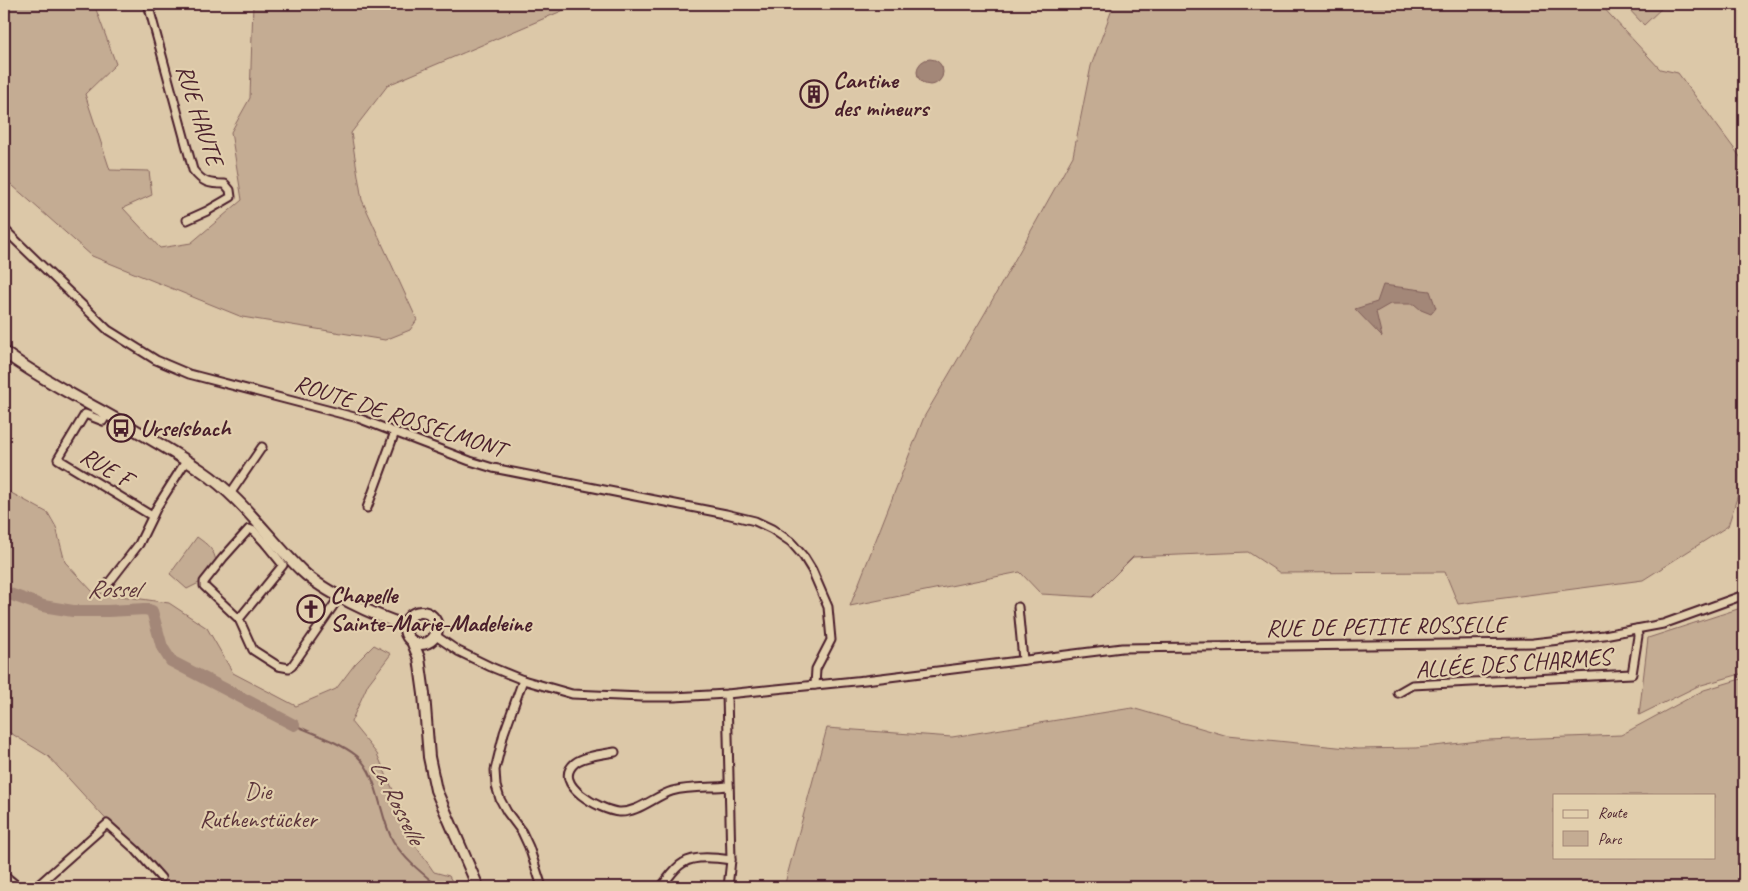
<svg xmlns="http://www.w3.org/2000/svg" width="1748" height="891" font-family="Caveat,sans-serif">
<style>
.green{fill:#c4ac93;stroke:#87665f;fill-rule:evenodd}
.water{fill:#a38778;stroke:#7f5d59}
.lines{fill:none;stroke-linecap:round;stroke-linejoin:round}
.stream{stroke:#7f5d59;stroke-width:2}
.river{stroke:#a38778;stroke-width:12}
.minor-casing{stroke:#4a1f2b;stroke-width:11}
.secondary-casing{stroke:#4a1f2b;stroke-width:14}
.minor{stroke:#e2cfad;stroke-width:7}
.secondary{stroke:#e2cfad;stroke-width:10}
.labels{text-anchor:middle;stroke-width:4.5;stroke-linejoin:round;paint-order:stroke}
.poi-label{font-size:24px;font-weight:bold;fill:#4a1f2b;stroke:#e2cfad;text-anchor:start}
.street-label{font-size:24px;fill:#4a1f2b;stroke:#e2cfad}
.park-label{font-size:24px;fill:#5c343b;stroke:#e2cfad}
.water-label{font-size:25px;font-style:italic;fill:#5c343a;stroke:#e2cfad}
</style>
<rect width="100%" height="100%" fill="#dcc8a8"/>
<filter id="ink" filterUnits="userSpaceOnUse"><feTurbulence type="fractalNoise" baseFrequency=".02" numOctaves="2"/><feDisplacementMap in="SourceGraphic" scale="10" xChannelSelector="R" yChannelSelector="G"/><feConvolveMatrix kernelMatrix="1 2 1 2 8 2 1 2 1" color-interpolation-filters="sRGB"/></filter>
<g filter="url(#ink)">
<g class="green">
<polygon points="4,4 94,4 116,64 85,94 110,170 149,171 152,195 123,208 160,248 191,243 242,200 231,132 250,98 253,4 578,4 388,85 351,133 362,200 417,320 410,330 385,340 242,317 92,256 4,178"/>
<polygon points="1114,4 1600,4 1660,69 1678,73 1744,162 1744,476 1728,526 1643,580 1458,604 1445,572 1280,573 1248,552 1133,557 1093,597 1041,594 1020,572 850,606 924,417 985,313 1073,156 1091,66"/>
<polygon points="1624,4 1666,4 1644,25"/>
<polygon points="4,489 48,513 56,527 65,562 93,592 169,603 207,628 233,673 296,706 336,689 355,664 374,645 391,654 368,684 351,722 377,754 401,808 410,838 434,872 449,876 455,887 162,887 134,850 48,756 4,729"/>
<path d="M197 537C208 545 215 550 216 563L203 581 187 589 170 574Z"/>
<polygon points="1744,607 1744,673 1698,686 1639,715 1648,638"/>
<path d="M1744 678V887H784L827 728 952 737 1132 708 1228 736 1357 749 1416 748 1488 740 1621 735 1704 690ZM1554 795H1714V857H1554Z"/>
</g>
<g class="water">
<circle cx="930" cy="72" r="13"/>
<polygon points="1383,285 1430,291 1436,308 1431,314 1421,310 1414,304 1390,304 1376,312 1382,337 1355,309 1377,302"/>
</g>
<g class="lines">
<path class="stream" d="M294 725C315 734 339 742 357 756 379 775 379 816 393 841 405 860 422 873 439 887"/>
<polyline class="river" points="4,592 43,606 73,611 108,611 145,609 152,611 162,647 171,661 294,725"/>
<g class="minor-casing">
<g id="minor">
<path d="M148 4 193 170C203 183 209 184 225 184L230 190 231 197 207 211 187 220"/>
<polyline points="4,229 108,330 156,360 189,374 358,418 470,461 493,468 726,514 755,521 772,529 791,542 804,557 812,570 828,607 831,640 816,669 815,685"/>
<polyline points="107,414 103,421 85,414 58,459 152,516"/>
<polyline points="230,494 262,447"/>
<polyline points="367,508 395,432"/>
<polyline points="266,544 283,565 239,619 253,650 278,666 289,668 292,666 340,596"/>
<polyline points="108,584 139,544 157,507 186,461"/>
<polyline points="1018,607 1023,660"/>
<polyline points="239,619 204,586 204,582 223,558 249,529 254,531 266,544 268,542"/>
<polyline points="436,636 458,651 491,667 523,680 572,694 642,697 674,697 727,694 865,680 1122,648 1533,643 1604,635 1663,624 1744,595"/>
<polyline points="523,680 504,733 495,770 496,786 500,799 507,812 522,832 529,847 542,887"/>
<polyline points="1398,693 1412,685 1632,674 1638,636 1637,629"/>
<polyline points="727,694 731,860 728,887"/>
<path d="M615 752C605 754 583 756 575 763 550 784 602 811 619 812 638 813 655 796 672 791 690 786 710 788 729 786"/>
<polyline points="36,887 107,824 136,850 161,878"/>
<path d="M661 887C668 879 674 868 683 863 695 855 717 858 731 860"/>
</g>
</g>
<g class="secondary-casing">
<g id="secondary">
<path d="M4 352C25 368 48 381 71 394 115 419 161 443 202 471 242 498 268 538 302 571 324 592 375 616 405 625"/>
<circle cx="421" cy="628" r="16"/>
<polyline points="412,641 419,658 424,694 429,757 436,790 478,887"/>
<polyline points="4,877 16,887"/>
</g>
</g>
<use href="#minor" class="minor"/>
<use href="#secondary" class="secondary"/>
</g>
</g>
<defs>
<g id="building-ring" transform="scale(1.4375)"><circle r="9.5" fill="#e2cfad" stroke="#4a1f2b" stroke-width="1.5"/><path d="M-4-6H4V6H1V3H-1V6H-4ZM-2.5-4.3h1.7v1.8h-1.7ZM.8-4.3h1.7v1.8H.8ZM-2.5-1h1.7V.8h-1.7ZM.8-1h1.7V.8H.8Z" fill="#4a1f2b"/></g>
<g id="bus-ring" transform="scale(1.4375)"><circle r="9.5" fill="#e2cfad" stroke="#4a1f2b" stroke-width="1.5"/><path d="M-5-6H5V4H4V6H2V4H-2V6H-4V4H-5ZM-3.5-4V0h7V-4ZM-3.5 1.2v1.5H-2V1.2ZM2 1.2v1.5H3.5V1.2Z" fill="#4a1f2b"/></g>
<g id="church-ring" transform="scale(1.4375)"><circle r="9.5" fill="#e2cfad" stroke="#4a1f2b" stroke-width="1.5"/><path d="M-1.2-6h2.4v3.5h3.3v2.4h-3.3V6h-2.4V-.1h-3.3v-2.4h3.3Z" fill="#4a1f2b"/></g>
</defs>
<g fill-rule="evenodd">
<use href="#building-ring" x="814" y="94"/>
<use href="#bus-ring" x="121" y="428"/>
<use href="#church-ring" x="311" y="609"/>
</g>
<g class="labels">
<g class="poi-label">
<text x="833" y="88">Cantine<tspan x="833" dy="28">des mineurs</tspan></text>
<text x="140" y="436">Urselsbach</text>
<text x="330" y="603">Chapelle<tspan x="330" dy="28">Sainte-Marie-Madeleine</tspan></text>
</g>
<g class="street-label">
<text transform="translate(200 115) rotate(72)" y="8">RUE HAUTE</text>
<text transform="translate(400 416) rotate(18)" y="8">ROUTE DE ROSSELMONT</text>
<text transform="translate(106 467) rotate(31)" y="8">RUE F</text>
<text transform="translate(1386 626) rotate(-1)" y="8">RUE DE PETITE ROSSELLE</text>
<text transform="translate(1513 663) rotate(-4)" y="8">ALLÉE DES CHARMES</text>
</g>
<g class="park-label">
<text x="258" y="799">Die<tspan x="258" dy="28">Ruthenstücker</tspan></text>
</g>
<g class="water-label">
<text x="113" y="597">Rossel</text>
<text transform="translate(398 801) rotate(63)" y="9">La Rosselle</text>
</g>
</g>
<rect width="1748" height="891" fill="none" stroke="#e2cfad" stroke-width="20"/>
<rect x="10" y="10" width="1728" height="871" fill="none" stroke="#4a1f2b" stroke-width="2" filter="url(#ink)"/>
<rect x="1553" y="794" width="162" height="65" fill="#e2cfad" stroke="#a58979"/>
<rect x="1563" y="810" width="25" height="8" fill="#e2cfad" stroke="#a58979"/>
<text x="1598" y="818" font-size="15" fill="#4a1f2b">Route</text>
<rect x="1563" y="831" width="25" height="15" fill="#c4ac93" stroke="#a58979"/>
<text x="1598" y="844" font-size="15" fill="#4a1f2b">Parc</text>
</svg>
